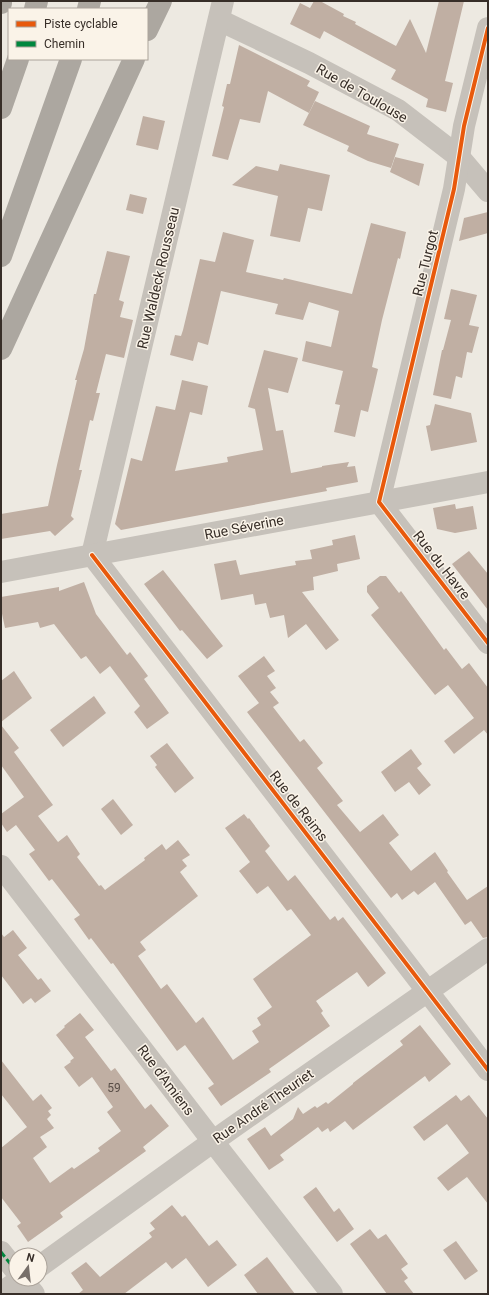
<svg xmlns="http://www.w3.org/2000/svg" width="489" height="1295" font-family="Roboto,sans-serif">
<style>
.building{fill:#c0afa3}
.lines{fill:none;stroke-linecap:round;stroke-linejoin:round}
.minor{stroke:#c6c1ba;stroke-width:22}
.highway{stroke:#aca7a0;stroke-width:22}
.quiet{stroke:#00873e;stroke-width:3;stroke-dasharray:6 3;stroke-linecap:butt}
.cycleway-casing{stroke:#faf3e8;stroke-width:6}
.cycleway{stroke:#e8590c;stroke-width:4}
.labels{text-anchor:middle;stroke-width:3;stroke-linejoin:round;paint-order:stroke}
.number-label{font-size:12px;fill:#594e47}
.street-label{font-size:14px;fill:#372e28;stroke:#faf3e8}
</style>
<rect width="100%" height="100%" fill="#ede9e1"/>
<g class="building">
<polygon points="314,1 320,1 344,14 343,16 356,22 355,24 396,46 410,19 426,53 439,1 464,1 445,81 453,83 446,112 426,107 428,99 391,79 396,70 324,31 320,39 290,24 300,3 310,8"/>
<polygon points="239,45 310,81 307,86 319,92 309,113 268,91 260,123 240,119 228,160 212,156 224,107 222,106 227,84 230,84"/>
<polygon points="315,101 370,126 367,134 399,144 391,168 368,161 347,151 349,146 303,125"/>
<polygon points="143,116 165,121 158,150 136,145"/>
<polygon points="395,157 424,164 419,186 390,172"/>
<polygon points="280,164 330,175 322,211 308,208 300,242 270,236 278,196 232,185 256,166 278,171"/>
<polygon points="130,194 147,198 143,214 126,210"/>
<polygon points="488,212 488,233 459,241 464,218"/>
<polygon points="371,223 406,232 400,259 398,258 382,320 372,367 378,369 368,412 361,410 355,437 334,432 340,405 335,404 343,371 302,361 306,341 331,347 339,311 309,302 303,320 275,314 278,304 221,291 208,345 198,342 193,361 170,355 175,335 181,336 183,330 200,259 215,262 223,232 254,240 246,272 283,280 284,278 352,294"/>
<polygon points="107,251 130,256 119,300 124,302 120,317 133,320 124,358 106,354 96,393 100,393 93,421 90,420 79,470 82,470 71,516 74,519 55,536 50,531 1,539 1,514 48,506 57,465 77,380 75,380 84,349 94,294 96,294"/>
<polygon points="451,289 477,295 469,325 479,327 472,353 467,352 462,378 456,376 451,399 433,395 442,350 443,350 451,320 444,319"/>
<polygon points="264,350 298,358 288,393 268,388 276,431 283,430 291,473 322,467 322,466 349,462 347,467 355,466 358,482 326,488 327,491 121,530 115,524 131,458 142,461 156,406 175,410 182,380 208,386 202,415 190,412 175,471 228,462 227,457 263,450 255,409 248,407"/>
<polygon points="435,404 471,413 477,442 431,451 426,426 430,425"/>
<polygon points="455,504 456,509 473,506 477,529 455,533 437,529 433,508"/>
<polygon points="355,535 360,559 337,564 338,571 313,577 314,590 302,592 339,640 326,650 306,624 288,638 284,615 270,618 266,603 255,605 253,594 221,600 214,564 236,560 240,575 284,567 296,565 295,561 312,559 310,550 333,545 332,540"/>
<polygon points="469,551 488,574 488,610 452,564"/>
<polygon points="163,570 223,646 207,659 182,630 180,631 144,584"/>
<polygon points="380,576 386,576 399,593 401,591 444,650 446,648 462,669 469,663 488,688 488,735 484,730 454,754 444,741 474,718 448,685 435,695 371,615 379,608 367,592 367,586"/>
<polygon points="84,582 96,614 127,655 130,652 148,676 144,679 169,713 147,729 134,712 140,706 110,666 100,674 86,656 81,659 54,624 40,628 38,622 5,628 1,609 1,597 59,587 59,591"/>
<polygon points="264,656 275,671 267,676 276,688 270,692 279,703 273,707 300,742 304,739 323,763 317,768 343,801 337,805 360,832 383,814 399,835 389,843 411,871 435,852 448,871 447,872 467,900 488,886 488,937 483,938 471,921 465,925 435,882 418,895 414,891 402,900 397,893 391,898 247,712 259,703 238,676"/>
<polygon points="14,671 32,698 1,722 1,681"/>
<polygon points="94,696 106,713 63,747 50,730"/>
<polygon points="1,725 19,748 14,752 53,805 38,816 58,842 67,835 80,854 77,857 99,886 101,885 105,890 145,860 144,858 162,844 166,850 178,840 190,855 182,860 187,866 180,872 198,896 140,942 146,950 138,956 161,989 167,984 196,1023 203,1017 233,1060 259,1042 252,1031 261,1025 257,1018 272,1007 253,979 311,935 291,909 287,911 268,886 257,894 239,871 250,862 225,828 244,814 248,819 249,818 270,846 265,851 288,881 295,875 330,920 335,916 338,921 343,917 386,973 368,987 357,972 316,1001 323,1011 321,1013 330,1026 269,1069 271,1072 221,1106 208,1088 214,1084 185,1045 177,1051 113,963 111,964 91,938 89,940 74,919 80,915 52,879 49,881 29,854 35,850 16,825 7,832 1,823 1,814 24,797 1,765"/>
<polygon points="167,743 194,778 175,793 155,767 157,765 150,756"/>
<polygon points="411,749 422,764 417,768 431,785 419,795 409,782 395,792 381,772"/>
<polygon points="113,799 133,825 121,835 101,809"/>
<polygon points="13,930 27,948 18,955 38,980 41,978 51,991 35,1003 31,998 23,1004 1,975 1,933 4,937"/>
<polygon points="80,1013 94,1030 85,1037 111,1071 115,1068 145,1109 151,1104 169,1126 143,1147 146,1151 60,1213 63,1217 28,1242 17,1226 21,1223 1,1197 1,1148 27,1127 1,1094 1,1060 33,1101 41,1094 52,1108 48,1111 51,1115 47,1119 54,1128 40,1137 47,1147 33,1158 50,1183 72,1167 74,1169 100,1151 98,1148 121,1131 107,1112 113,1107 92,1077 79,1087 64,1067 71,1062 70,1061 74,1058 56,1035 65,1027 64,1026"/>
<polygon points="420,1025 451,1064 429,1082 425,1076 353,1130 345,1121 330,1132 328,1128 322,1132 318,1127 280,1155 284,1160 269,1170 247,1139 265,1127 271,1136 293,1119 298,1107 303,1114 315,1106 317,1108 326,1102 328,1104 353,1084 353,1083 403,1045 400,1041"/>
<polygon points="456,1095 461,1101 469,1095 488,1119 488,1204 467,1177 448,1191 437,1178 469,1153 447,1124 424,1141 413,1127"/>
<polygon points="316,1187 334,1212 339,1208 354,1229 337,1242 303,1197"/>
<polygon points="172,1205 182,1217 185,1215 209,1246 217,1240 237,1265 208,1287 186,1258 172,1269 166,1262 124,1294 78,1294 83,1290 71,1273 86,1262 100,1277 152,1237 149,1233 155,1229 150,1223"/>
<polygon points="370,1229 378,1239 386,1234 408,1264 401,1269 408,1278 404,1281 414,1294 387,1294 350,1244"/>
<polygon points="456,1241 478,1271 465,1280 443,1250"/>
<polygon points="267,1257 295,1294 258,1294 244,1275"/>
</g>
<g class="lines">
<g class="minor">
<polyline points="219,20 309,63 398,110 459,157 488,191"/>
<polyline points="488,28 464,126 454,189 379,502 488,643"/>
<polyline points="92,555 488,1070"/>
<polyline points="92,555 223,1"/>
<polyline points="1,572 488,482"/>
<polyline points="1,866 225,1157 332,1294"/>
<polyline points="1,1252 16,1271"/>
<polyline points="40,1266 229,1130 488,949"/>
<polyline points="22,1279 34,1294"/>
<polyline points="1,1293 21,1279"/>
</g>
<g class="highway">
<polyline points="1,3 1,1"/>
<polyline points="35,9 37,1"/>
<polyline points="88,9 90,1"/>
<polyline points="147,30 161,1"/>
<polyline points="1,108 18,59"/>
<polyline points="1,256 71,59"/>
<polyline points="1,349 134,59"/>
</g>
<polyline class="quiet" points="1,1252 16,1271"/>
<g class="cycleway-casing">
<g id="cycleway">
<polyline points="488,28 464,126 454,189 379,502 488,643"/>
<polyline points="92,555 488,1070"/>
</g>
</g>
<use href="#cycleway" class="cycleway"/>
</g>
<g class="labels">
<g class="number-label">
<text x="114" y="1092">59</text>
</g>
<g class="street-label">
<text transform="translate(362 93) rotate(30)" y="5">Rue de Toulouse</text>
<text transform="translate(425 263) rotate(-76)" y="5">Rue Turgot</text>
<text transform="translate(158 278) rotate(-77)" y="5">Rue Waldeck Rousseau</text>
<text transform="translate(244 527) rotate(-11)" y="5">Rue Séverine</text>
<text transform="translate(442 565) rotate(52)" y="5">Rue du Havre</text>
<text transform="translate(299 806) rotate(52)" y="5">Rue de Reims</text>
<text transform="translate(166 1080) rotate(53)" y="5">Rue d'Amiens</text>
<text transform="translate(263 1106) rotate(-35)" y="5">Rue André Theuriet</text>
</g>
</g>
<rect width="489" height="1295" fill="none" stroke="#372e28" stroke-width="4"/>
<rect x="8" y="8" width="140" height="52" fill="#faf3e8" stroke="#aca49b"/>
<rect x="16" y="21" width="20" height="6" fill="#e8590c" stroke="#aca49b"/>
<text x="44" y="28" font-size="12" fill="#372e28">Piste cyclable</text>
<rect x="16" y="41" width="20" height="6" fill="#00873e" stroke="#aca49b"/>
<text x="44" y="48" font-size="12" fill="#372e28">Chemin</text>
<g transform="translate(28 1267) rotate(15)"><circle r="19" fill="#faf3e8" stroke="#aca49b"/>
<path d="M0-3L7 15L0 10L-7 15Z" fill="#776f69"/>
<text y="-6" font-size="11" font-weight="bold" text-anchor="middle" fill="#372e28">N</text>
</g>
</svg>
